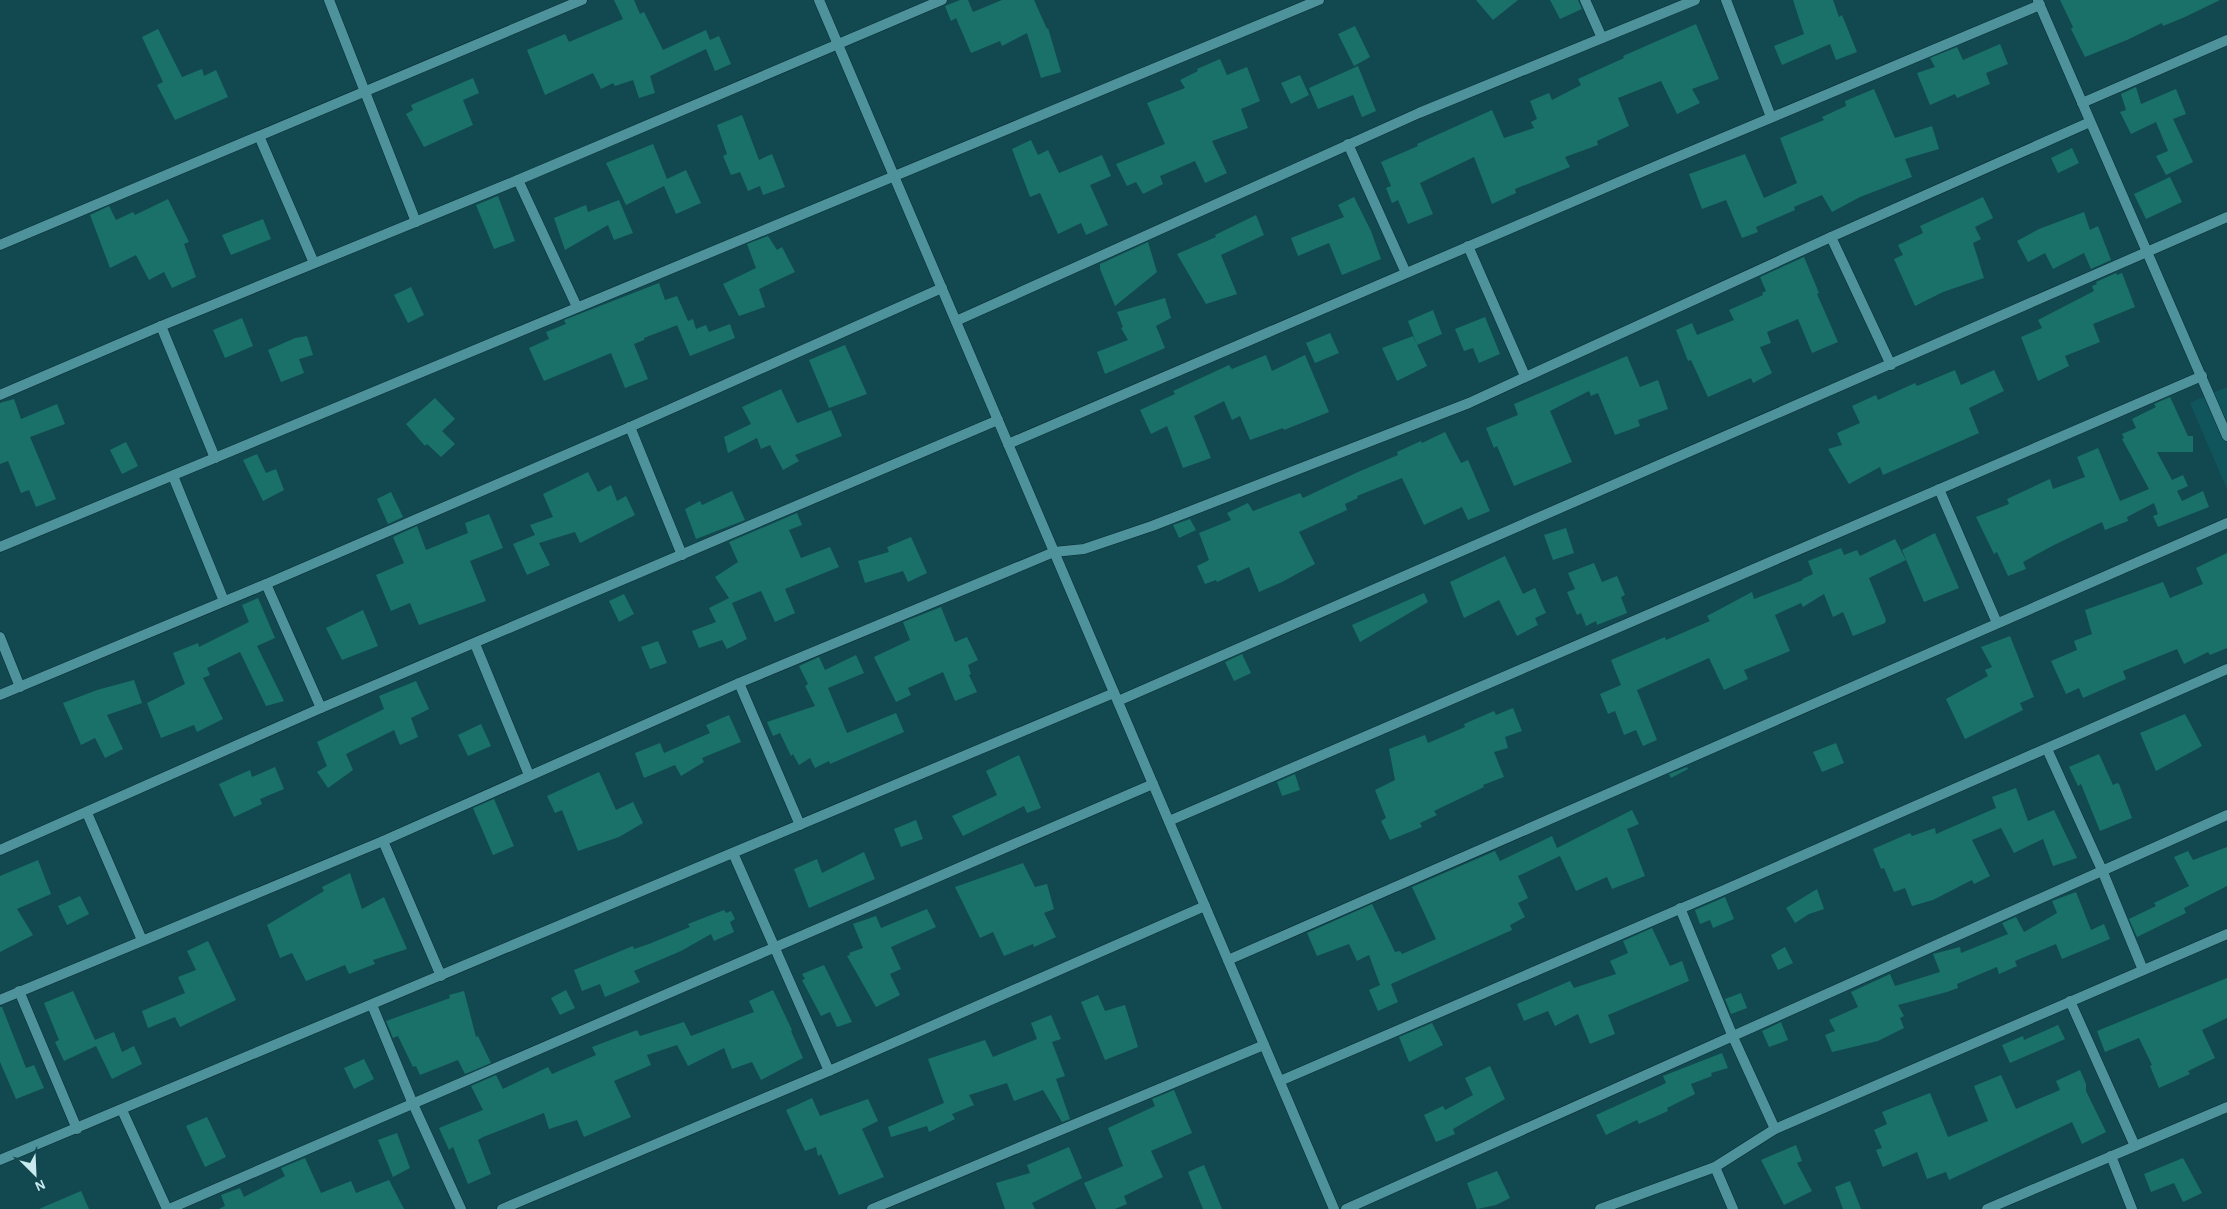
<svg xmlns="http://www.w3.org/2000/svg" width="2227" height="1209" font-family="'Alegreya Sans',sans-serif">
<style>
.built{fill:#11555c}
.building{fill:#197169}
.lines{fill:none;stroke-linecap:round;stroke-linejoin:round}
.minor-casing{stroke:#072d32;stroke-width:11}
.tertiary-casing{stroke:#072d32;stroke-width:11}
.minor{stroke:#4e929b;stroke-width:10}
.tertiary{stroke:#4e929b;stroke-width:10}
</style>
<rect width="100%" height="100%" fill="#124950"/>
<polygon class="built" points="2227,387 2227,489 2190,403"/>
<g class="building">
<polygon points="614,0 634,0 640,14 644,12 663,50 706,30 710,40 719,36 731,64 715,71 706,49 650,76 655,93 639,98 633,80 615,86 613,83 601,89 593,73 545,95 527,50 565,34 569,42 623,19"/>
<polygon points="960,0 968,0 973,12 1002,0 1034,0 1047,29 1048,28 1061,72 1041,78 1027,33 1002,46 1000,41 971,53 956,18 951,21 945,6"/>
<polygon points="1476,0 1518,0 1493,20"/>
<polygon points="1550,0 1578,0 1582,9 1560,19"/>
<polygon points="1793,0 1833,0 1839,17 1842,15 1857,52 1836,60 1830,44 1782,65 1774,46 1804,34"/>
<polygon points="2060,0 2220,0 2185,17 2163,26 2162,23 2127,40 2085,57 2071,29 2073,27"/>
<polygon points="1696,24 1719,79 1692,89 1700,103 1677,114 1661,81 1618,98 1629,126 1597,141 1598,145 1565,157 1570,167 1515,189 1516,193 1492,204 1474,157 1420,183 1433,214 1408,224 1398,200 1392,203 1386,188 1391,186 1381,162 1418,146 1417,144 1492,110 1504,138 1534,128 1531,122 1537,119 1530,101 1549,93 1552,100 1581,85 1578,79 1624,58 1623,56"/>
<polygon points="1355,26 1370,57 1354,66 1338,34"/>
<polygon points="158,29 182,77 202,69 204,76 216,70 228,97 175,120 157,85 163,82 142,37"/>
<polygon points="2000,44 2008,64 1986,73 1990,84 1957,98 1955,94 1930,105 1917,73 1935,67 1930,58 1957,47 1963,60"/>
<polygon points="1220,59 1227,75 1247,67 1260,101 1241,109 1248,128 1212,141 1227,173 1205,183 1195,161 1160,176 1163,184 1143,194 1136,182 1127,186 1116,164 1165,144 1147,103 1185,88 1180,80 1198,71 1197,69"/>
<polygon points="1358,66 1376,111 1362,117 1353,95 1318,109 1309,88"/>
<polygon points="1300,75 1309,95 1291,104 1281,83"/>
<polygon points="473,78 479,93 463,100 473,125 424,147 406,114 413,110 411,105"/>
<polygon points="2136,87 2141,104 2176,89 2186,114 2173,119 2193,162 2166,175 2156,156 2168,151 2156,122 2131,134 2120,112 2126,110 2121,94"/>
<polygon points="1874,89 1895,138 1932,126 1939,149 1905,159 1912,177 1860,197 1832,212 1822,195 1794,207 1795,210 1756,227 1758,232 1742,238 1726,200 1702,209 1689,174 1745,154 1764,198 1797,183 1780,138 1824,120 1822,117 1846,106 1845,101"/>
<polygon points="742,115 759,160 772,154 785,187 763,195 760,186 748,191 740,172 731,175 723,156 727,154 717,125"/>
<polygon points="1031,140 1038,155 1048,150 1059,173 1102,155 1111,176 1090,185 1108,225 1086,235 1081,223 1058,234 1040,193 1030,197 1012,149"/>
<polygon points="653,144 667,179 686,170 701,203 676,214 664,186 626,205 606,163"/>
<polygon points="2072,148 2079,163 2058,173 2051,158"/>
<polygon points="2170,177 2182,202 2146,219 2134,194"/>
<polygon points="498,196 515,241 494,249 476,205"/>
<polygon points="1354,197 1371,231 1381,259 1342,275 1329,243 1298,256 1291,238 1344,217 1338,205"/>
<polygon points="1983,197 1993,218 1975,227 1981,239 1973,243 1984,278 1943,292 1915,306 1894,259 1903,255 1898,245 1923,233 1920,226"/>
<polygon points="168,199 189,242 184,244 196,277 172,288 164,272 149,280 136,255 110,268 90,215 109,206 116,220 133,212 135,215"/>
<polygon points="619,200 633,233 614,240 608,225 565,250 554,218 586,205 588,212"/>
<polygon points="2084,212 2090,230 2098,226 2111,260 2091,269 2084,253 2053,269 2045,253 2028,262 2017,241 2039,229"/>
<polygon points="1256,215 1264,235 1221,255 1237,294 1206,304 1177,254 1216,237 1215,235"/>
<polygon points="263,219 271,239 231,255 222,235"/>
<polygon points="768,236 777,250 782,247 795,272 759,289 765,307 739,316 723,284 756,268 747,244"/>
<polygon points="1148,242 1157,272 1115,306 1100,269 1100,264"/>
<polygon points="1804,257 1819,293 1817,294 1838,342 1812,353 1798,319 1767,332 1771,343 1760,347 1772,373 1753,383 1751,378 1708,397 1691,360 1688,361 1676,330 1692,323 1697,335 1734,320 1729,310 1763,295 1762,293 1766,291 1760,277"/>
<polygon points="2116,273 2117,275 2122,273 2135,307 2093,324 2100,342 2065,356 2069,366 2038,381 2021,337 2042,328 2038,320 2094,291 2092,286 2097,284 2096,282"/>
<polygon points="659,283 665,300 677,296 688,321 693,319 696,329 706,325 709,332 730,324 735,338 690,356 677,325 688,321 644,338 644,340 634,344 648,379 625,388 611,353 544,381 529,348 549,339 546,332 566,324 564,320"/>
<polygon points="411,287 424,315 408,323 394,295"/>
<polygon points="1165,298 1171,318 1156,326 1165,348 1105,374 1097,352 1128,340 1121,328 1123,327 1117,312"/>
<polygon points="1433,310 1442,334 1417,345 1408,321"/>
<polygon points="1485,317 1500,354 1479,363 1473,348 1464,351 1455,329"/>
<polygon points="242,318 253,346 225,358 213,330"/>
<polygon points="1330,333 1339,353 1315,363 1306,343"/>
<polygon points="307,336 313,355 299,359 304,373 281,382 268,350 295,338"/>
<polygon points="1413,336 1427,366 1397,381 1382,348"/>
<polygon points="845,345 867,394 829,408 809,360"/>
<polygon points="1266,355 1272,371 1305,355 1329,412 1284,430 1283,428 1250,440 1240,416 1232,420 1224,401 1194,416 1211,458 1183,468 1167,426 1151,434 1140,410 1175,394 1173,391 1229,365 1232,369"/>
<polygon points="1627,356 1640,387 1658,380 1668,409 1638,420 1640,426 1615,435 1598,393 1591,396 1589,391 1550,411 1572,462 1514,486 1497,446 1494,448 1486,428 1518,415 1514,404"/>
<polygon points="1955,370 1961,385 1994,370 2004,391 1969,408 1979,433 1883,475 1880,467 1849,484 1828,449 1842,445 1837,433 1860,423 1852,406 1876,395 1878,400 1915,383 1917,386"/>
<polygon points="781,389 797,423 831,410 842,436 795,455 799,461 783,470 770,445 761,449 757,438 728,453 724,437 751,424 742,407"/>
<polygon points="2170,397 2188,436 2193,436 2193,452 2157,452 2172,480 2183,475 2188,486 2177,491 2182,501 2203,491 2209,507 2158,527 2153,516 2158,514 2154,503 2127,517 2128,521 2105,530 2102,522 2054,545 2023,562 2026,569 2008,576 1997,552 1994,554 1976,517 2009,504 2007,499 2050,479 2053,489 2085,477 2077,457 2098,448 2120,501 2149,489 2122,439 2124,438 2122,434 2136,428 2132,419 2156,407 2154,404"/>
<polygon points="435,398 455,419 442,431 455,444 441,457 427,444 425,446 406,424"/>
<polygon points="14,399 21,419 57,404 65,424 30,437 56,499 36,507 29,490 21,493 8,461 0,464 0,403"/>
<polygon points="1445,432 1461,463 1468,460 1490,511 1468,520 1462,507 1424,525 1402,478 1357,496 1358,498 1345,504 1347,510 1299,532 1315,564 1282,582 1259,592 1249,567 1217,582 1216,580 1205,584 1197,566 1209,560 1199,533 1231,520 1227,513 1248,503 1253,511 1300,493 1303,498 1358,472 1398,455 1397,452 1421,441 1422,443"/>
<polygon points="126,442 138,466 122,474 110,450"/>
<polygon points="257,454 266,473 276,469 284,490 263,501 243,460"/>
<polygon points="588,472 598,492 611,485 617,501 626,496 635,515 580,543 575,532 539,543 550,565 527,575 513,544 535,535 530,525 553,517 543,494"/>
<polygon points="732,491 745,520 696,539 685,509 700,501 702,505"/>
<polygon points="391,492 403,517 388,524 377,499"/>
<polygon points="797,513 802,525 789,530 801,558 830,547 839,567 785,589 795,613 775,622 761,591 732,603 747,639 727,649 722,640 699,648 692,631 716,622 709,608 729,598 715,577 738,562 729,542"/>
<polygon points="489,514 503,548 470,561 486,601 419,625 410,603 391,611 376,575 404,563 393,537 417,526 426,550 468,533 465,523"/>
<polygon points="1190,519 1196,530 1179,538 1173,525"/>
<polygon points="1566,528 1574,553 1553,560 1544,535"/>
<polygon points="1935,533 1959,588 1924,602 1902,550"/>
<polygon points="911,537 927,573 908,582 903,571 865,583 858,561 889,552 887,547"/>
<polygon points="1895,539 1906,560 1869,578 1886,620 1885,623 1853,636 1843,612 1833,617 1824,594 1803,607 1801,603 1775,615 1790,651 1744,670 1748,679 1724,690 1709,658 1637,690 1657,740 1643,746 1636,730 1624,735 1615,711 1608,714 1600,694 1621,685 1611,660 1665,637 1666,640 1710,621 1707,616 1752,592 1754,599 1803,580 1802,579 1813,574 1808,561 1841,548 1844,555 1857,550 1860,556"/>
<polygon points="2227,553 2227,648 2210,655 2208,652 2184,664 2177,649 2123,671 2126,679 2083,698 2079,688 2066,694 2051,661 2077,650 2074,641 2092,634 2085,610 2163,582 2170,598 2203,584 2196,568"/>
<polygon points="1505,556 1523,594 1535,588 1546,613 1535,618 1538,625 1517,636 1499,600 1464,618 1450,582"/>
<polygon points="1594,563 1602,582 1617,576 1625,595 1621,597 1627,613 1597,625 1596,621 1586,626 1581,613 1577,615 1567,592 1575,589 1568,573"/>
<polygon points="1424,593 1428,602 1360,642 1352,625"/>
<polygon points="624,594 634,614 619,622 609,601"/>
<polygon points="258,598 275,638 257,646 284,701 266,706 240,652 207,668 210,675 203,678 223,719 197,732 194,725 161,738 147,703 185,684 173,653 198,643 199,647 249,622 242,605"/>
<polygon points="941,607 955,642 967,637 978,660 968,665 971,674 969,675 977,692 955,701 943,672 908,688 911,695 896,702 874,657 910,640 903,622"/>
<polygon points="363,610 378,646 342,660 326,628"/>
<polygon points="2010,636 2034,697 2020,703 2023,710 1965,739 1946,699 1988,676 1985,670 1992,667 1981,647"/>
<polygon points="658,641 667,663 650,669 641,647"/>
<polygon points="1242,654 1251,673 1234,681 1225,662"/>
<polygon points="856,655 864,673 828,688 847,733 896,713 904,732 830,764 829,761 815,768 810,758 799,765 793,754 791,756 780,733 773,736 767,722 815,706 805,686 808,684 799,666 819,657 825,670"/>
<polygon points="134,680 142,703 107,715 123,749 105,758 95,738 81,745 63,703 97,690"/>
<polygon points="416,681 429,709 411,718 418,737 400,745 394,730 346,754 353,770 328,788 317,772 327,766 317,742 384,709 379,696"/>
<polygon points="1513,708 1522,731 1505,737 1508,748 1494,752 1504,777 1483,785 1484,787 1434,811 1437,815 1420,823 1422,827 1390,840 1381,821 1386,818 1375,790 1395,780 1389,749 1425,735 1428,743 1465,727 1464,724 1494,711 1496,715"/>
<polygon points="2185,714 2202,746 2156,771 2140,733"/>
<polygon points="729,715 741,742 702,758 704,762 681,776 675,765 644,778 635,753 660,743 664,753 710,733 706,725"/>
<polygon points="481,724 491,746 468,756 458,735"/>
<polygon points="1836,743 1844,763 1822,772 1813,752"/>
<polygon points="2099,754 2113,785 2117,783 2119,784 2132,818 2100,831 2081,784 2078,786 2069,767"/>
<polygon points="1019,755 1041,808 1027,813 1024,806 963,836 952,816 997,795 986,771"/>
<polygon points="275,767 284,789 260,799 262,804 234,817 219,784 250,770 252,777"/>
<polygon points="1687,767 1688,769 1671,778 1669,774"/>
<polygon points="599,772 616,810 633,802 643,823 619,837 578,851 562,810 555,813 547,796"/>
<polygon points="1295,774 1300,790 1282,796 1277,782"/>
<polygon points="2016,788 2028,821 2054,810 2077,858 2053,866 2043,839 2014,853 2001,828 1972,840 1990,876 1974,884 1972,880 1933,900 1912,906 1905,888 1894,892 1884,868 1881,869 1873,849 1910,833 1912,836 1935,828 1936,834 1996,808 1992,797"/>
<polygon points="494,799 514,846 493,855 473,808"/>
<polygon points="1632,810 1639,824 1627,829 1645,876 1612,889 1607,877 1576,891 1559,854 1560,856 1518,876 1528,898 1518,903 1525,917 1510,925 1512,930 1391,984 1398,1002 1378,1011 1369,990 1380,985 1369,955 1357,961 1349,944 1317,956 1307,933 1372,904 1395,952 1400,951 1402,954 1436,939 1412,887 1495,851 1500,861 1552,836 1557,848"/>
<polygon points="916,820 923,839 901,847 894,829"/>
<polygon points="2227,847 2227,886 2184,908 2186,913 2137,937 2129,919 2156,906 2154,903 2189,886 2174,857 2188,851 2193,860"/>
<polygon points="864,852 875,879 809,908 794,869 817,859 822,873"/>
<polygon points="38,860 51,894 17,909 33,935 0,952 0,876"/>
<polygon points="1023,863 1035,887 1047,884 1054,909 1044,913 1056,937 1034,947 1033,944 1004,956 993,932 980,938 955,887"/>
<polygon points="350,873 362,909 384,897 407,949 373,960 375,964 349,974 345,965 306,981 292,953 280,958 267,925 324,891 322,887"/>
<polygon points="1817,889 1824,909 1809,914 1795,923 1786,908"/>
<polygon points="2076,892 2091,930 2104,924 2110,939 2062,959 2056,944 2015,961 2017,966 1999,974 1997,967 1957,984 1958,988 1947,992 1898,1005 1904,1016 1900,1018 1904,1028 1878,1041 1832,1052 1825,1035 1835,1031 1829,1020 1858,1007 1851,992 1890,974 1895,986 1940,972 1933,954 1960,947 1961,953 2008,934 2002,923 2016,917 2024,932 2057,913 2052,901"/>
<polygon points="80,896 89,914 67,925 58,906"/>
<polygon points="1725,897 1734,919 1713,928 1710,920 1700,924 1695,910"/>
<polygon points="927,909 936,927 891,947 901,969 890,974 900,995 876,1007 847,956 850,955 849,953 863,948 853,924 876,916 881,928"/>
<polygon points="724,910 726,913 731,911 735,919 730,922 734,932 714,941 711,934 681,951 634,971 640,982 605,997 600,984 582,991 574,970 633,946 634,949 649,944 690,927 688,924"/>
<polygon points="1652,928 1670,966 1682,961 1689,981 1608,1015 1615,1034 1590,1044 1578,1014 1555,1026 1548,1011 1524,1021 1517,1004 1570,981 1574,988 1616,974 1610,961 1628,953 1623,941"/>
<polygon points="208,941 236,1000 180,1027 175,1017 148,1028 142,1011 185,993 178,977 196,970 187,951"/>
<polygon points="1785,947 1793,963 1778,970 1771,955"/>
<polygon points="824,965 852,1022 837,1027 830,1012 821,1016 802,980 805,979 802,974"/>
<polygon points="2227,978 2227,1018 2202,1030 2215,1058 2188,1071 2190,1074 2159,1088 2150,1066 2152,1065 2139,1038 2105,1052 2097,1031"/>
<polygon points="566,990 575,1008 560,1015 551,998"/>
<polygon points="773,990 792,1030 791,1031 803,1058 761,1080 752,1062 732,1069 724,1048 688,1066 677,1045 647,1055 651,1065 614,1081 631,1117 584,1137 577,1120 549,1129 544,1113 483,1137 478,1140 491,1174 468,1184 453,1147 449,1150 439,1128 483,1110 471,1086 496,1075 503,1089 548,1067 552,1074 596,1055 592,1047 637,1030 640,1036 684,1022 691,1036 754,1012 749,1001"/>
<polygon points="73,991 95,1040 114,1032 122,1052 134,1046 142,1064 112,1079 96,1046 64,1061 55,1042 59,1040 44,1003"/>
<polygon points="464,991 476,1037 478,1036 491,1063 465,1074 458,1060 420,1075 416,1066 413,1067 398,1036 393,1038 386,1021 450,998 449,995"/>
<polygon points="1741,993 1747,1008 1731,1014 1725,999"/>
<polygon points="1098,995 1105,1011 1125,1005 1138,1047 1105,1060 1081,1002"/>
<polygon points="0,1007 2,1007 26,1068 34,1065 44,1088 16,1099 0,1062"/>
<polygon points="1051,1015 1061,1039 1052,1042 1065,1076 1056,1079 1070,1119 1062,1122 1043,1090 1014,1101 1007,1083 969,1095 974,1105 952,1114 955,1119 929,1132 927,1126 891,1137 888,1127 944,1103 928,1059 985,1040 993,1057 1037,1039 1031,1023"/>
<polygon points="1781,1022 1788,1040 1769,1047 1762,1031"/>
<polygon points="1432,1023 1443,1045 1409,1062 1399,1037"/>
<polygon points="2058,1025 2065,1039 2010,1063 2002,1045 2023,1036 2024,1040"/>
<polygon points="1722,1053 1728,1068 1711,1073 1712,1076 1691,1084 1695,1094 1667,1108 1668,1111 1639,1124 1637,1120 1606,1135 1596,1115 1662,1085 1666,1083 1663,1076"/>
<polygon points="364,1059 374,1079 354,1089 344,1068"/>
<polygon points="1490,1066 1505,1099 1453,1129 1455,1134 1436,1142 1424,1115 1443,1106 1445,1110 1473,1095 1465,1078"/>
<polygon points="2080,1070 2086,1084 2086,1091 2106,1132 2082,1144 2072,1122 1949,1180 1946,1172 1927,1179 1917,1152 1883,1167 1876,1150 1882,1148 1874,1130 1887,1124 1882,1112 1930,1093 1948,1137 1988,1121 1974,1086 2001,1075 2016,1109 2060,1090 2056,1081"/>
<polygon points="1174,1090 1192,1133 1151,1151 1163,1177 1124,1196 1127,1204 1115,1209 1096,1209 1084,1183 1123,1166 1108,1128 1155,1106 1152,1099"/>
<polygon points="812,1098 820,1116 868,1099 878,1121 862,1129 884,1177 839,1195 821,1154 818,1156 816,1147 805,1151 786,1110"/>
<polygon points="207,1117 226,1157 205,1167 186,1126"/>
<polygon points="397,1133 410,1168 393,1177 378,1140"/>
<polygon points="1796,1145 1802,1161 1797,1163 1812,1191 1784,1205 1761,1160"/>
<polygon points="1069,1147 1082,1178 1032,1203 1035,1209 1005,1209 996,1183 1030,1173 1027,1165"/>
<polygon points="305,1158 321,1193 351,1181 356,1193 389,1180 404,1209 219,1209 225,1206 221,1195 240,1188 244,1197 285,1176 281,1168"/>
<polygon points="2183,1158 2202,1193 2183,1202 2174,1183 2151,1192 2144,1174"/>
<polygon points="1204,1165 1222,1209 1203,1209 1188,1172"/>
<polygon points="1497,1171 1510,1198 1496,1205 1477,1209 1467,1183"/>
<polygon points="1850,1181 1861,1209 1843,1209 1835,1187"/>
<polygon points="81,1191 89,1209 39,1209"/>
</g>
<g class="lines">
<g class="minor-casing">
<g id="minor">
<polyline points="329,0 416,222"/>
<polyline points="1585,0 1602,38"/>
<polyline points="1726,0 1771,117"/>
<polyline points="2038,1 2227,436"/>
<polyline points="2082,103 2227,40"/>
<polyline points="259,136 314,263"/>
<polyline points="1348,144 1406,273"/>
<polyline points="518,180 577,307"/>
<polyline points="1831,237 1891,365"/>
<polyline points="0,245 582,0"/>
<polyline points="1468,246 1525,376"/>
<polyline points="956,321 1419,113 1695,0"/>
<polyline points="161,326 215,458"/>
<polyline points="0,395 161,326 518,180 942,0"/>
<polyline points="630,427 682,555"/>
<polyline points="1008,444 1663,163 2040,5"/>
<polyline points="173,476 224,601"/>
<polyline points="1939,489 1997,623"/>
<polyline points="0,547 1319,0"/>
<polyline points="266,584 321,708"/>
<polyline points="0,637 20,687"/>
<polyline points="475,644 529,775"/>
<polyline points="739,683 800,825"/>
<polyline points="0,695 266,584 630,427 942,288"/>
<polyline points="1118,701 2227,217"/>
<polyline points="2047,749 2102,870 2143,970"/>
<polyline points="87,813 142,940"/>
<polyline points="1169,821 2202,376"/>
<polyline points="383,841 441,976"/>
<polyline points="0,850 321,708 998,420"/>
<polyline points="733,853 829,1071"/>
<polyline points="1680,908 1733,1037 1775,1129"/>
<polyline points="1228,960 2227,523"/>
<polyline points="19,991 77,1129"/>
<polyline points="0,1000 383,841 739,683 1054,552 1084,549 1152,526 1469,403 1831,237 2090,122"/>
<polyline points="2070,1001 2135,1146"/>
<polyline points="372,1005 413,1104 461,1209"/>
<polyline points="1280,1081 1724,890 2227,669"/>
<polyline points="122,1110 167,1209"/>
<polyline points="2111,1156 2132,1209"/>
<polyline points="0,1160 1114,693"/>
<polyline points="1715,1167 1733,1209"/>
<polyline points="169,1209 1153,784"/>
<polyline points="502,1209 829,1071 1205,906"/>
<polyline points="872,1209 1264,1045"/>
<polyline points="1346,1209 2227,815"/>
<polyline points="1987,1209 2227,1107"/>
</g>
</g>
<g class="tertiary-casing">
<g id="tertiary">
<polyline points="819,0 1334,1209"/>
<polyline points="1600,1209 1715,1167 1775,1129 2227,934"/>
</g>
</g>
<use href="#minor" class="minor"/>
<use href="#tertiary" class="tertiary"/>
</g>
<g transform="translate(35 1174) rotate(156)" stroke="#124950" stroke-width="4" paint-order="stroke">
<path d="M0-4L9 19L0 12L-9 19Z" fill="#c9eaee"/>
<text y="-8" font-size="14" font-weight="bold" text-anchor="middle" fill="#c9eaee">N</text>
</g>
</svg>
